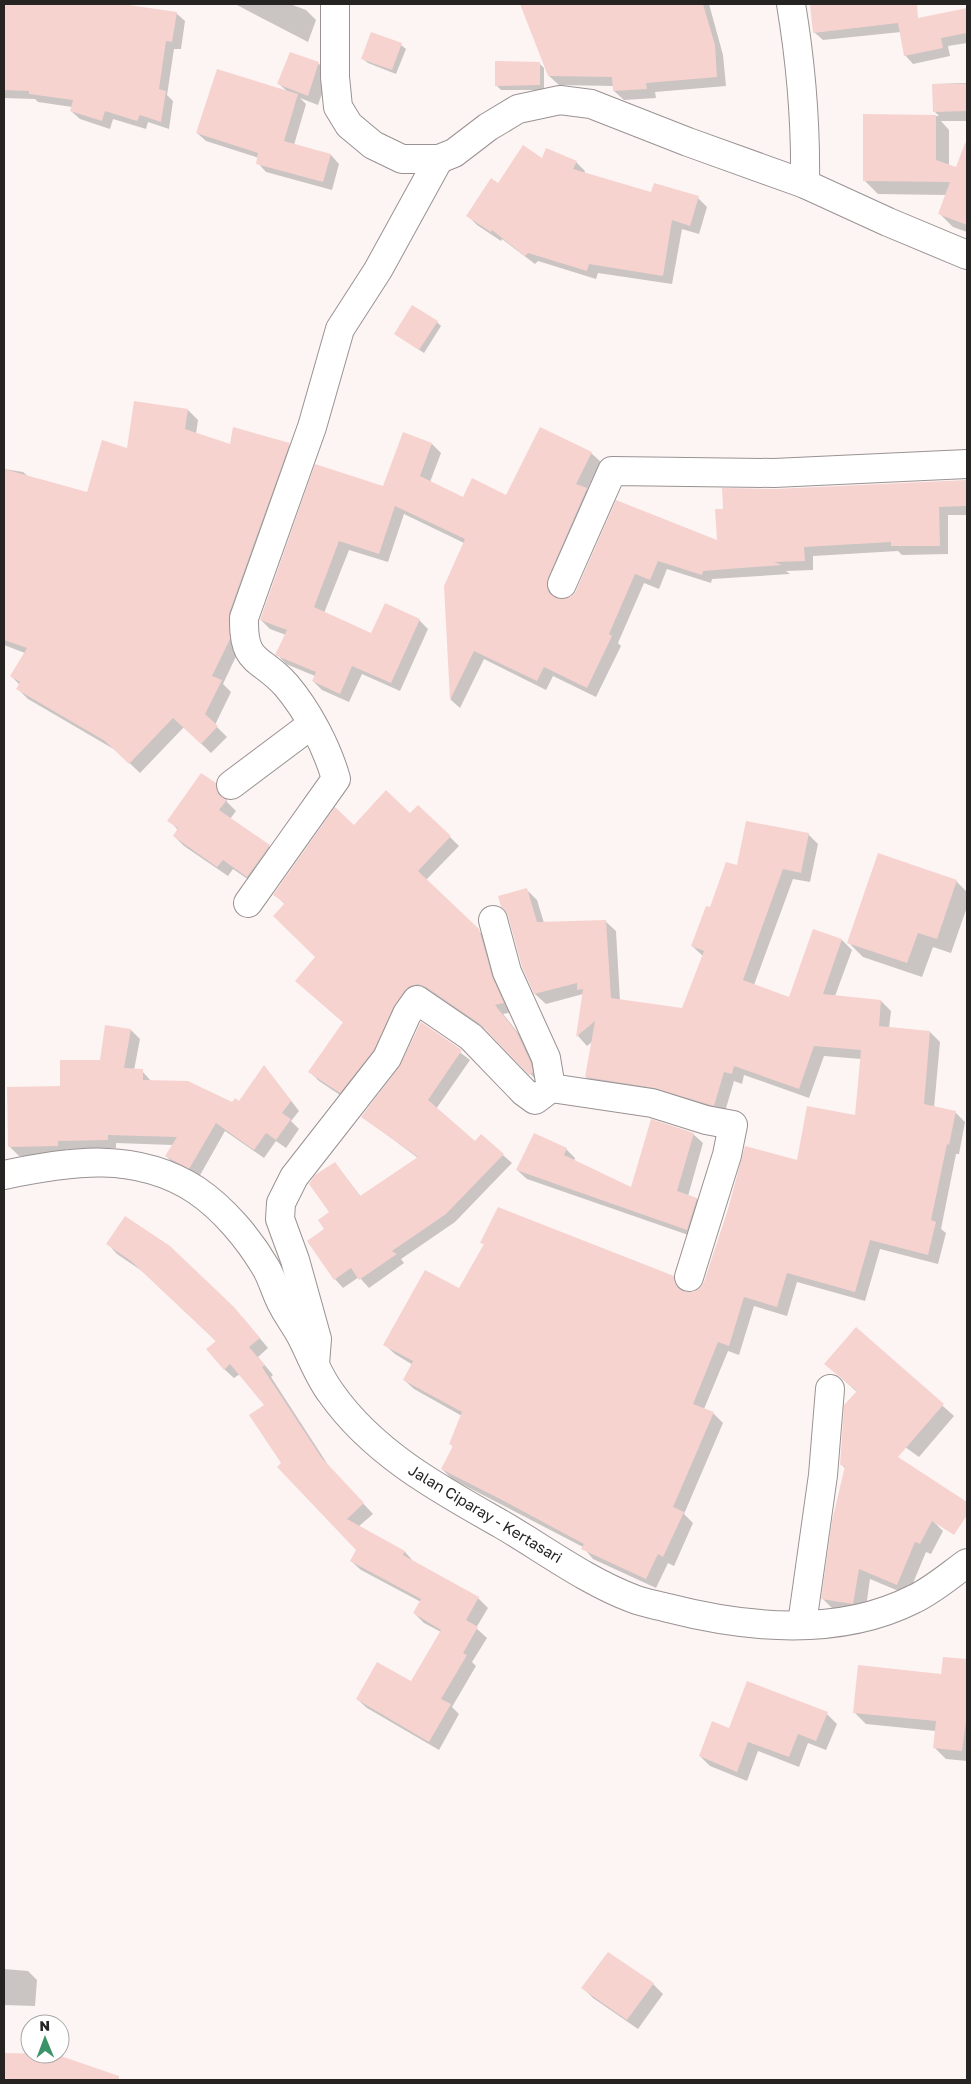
<svg xmlns="http://www.w3.org/2000/svg" width="971" height="2084" font-family="'Golos Text',sans-serif">
<style>
.shadow{fill:#0003}
.building{fill:#f7d3d0}
.lines{fill:none;stroke-linecap:round;stroke-linejoin:round}
.minor-casing{stroke:#9a9292;stroke-width:30}
.major-casing{stroke:#9a9292;stroke-width:30}
.minor{stroke:#fff;stroke-width:28}
.major{stroke:#fff;stroke-width:28}
.labels{text-anchor:middle;stroke-width:5;stroke-linejoin:round;paint-order:stroke}
.street-label{font-size:15px;fill:#262323;stroke:#fff}
</style>
<rect width="100%" height="100%" fill="#fdf5f4"/>
<g class="shadow">
<polygon points="4,4 118,4 176,13 185,21 181,49 174,49 167,95 173,101 169,129 148,122 146,129 113,119 110,129 80,119 71,111 72,107 38,102 35,99 4,98"/>
<polygon points="235,4 290,4 306,10 316,20 308,42"/>
<polygon points="536,4 709,4 723,55 726,86 655,92 656,98 624,100 614,91 614,86 559,85 549,76 523,9"/>
<polygon points="811,4 907,4 911,21 967,9 967,43 948,46 950,56 913,64 905,55 901,32 823,40 814,32"/>
<polygon points="401,45 406,49 396,74 368,63 363,59"/>
<polygon points="290,53 319,64 329,74 318,105 300,98 306,104 294,145 331,155 339,164 332,190 266,172 258,163 259,158 206,141 197,133 288,92 279,84"/>
<polygon points="539,63 544,68 544,90 501,90 496,85"/>
<polygon points="967,83 967,121 941,121 949,130 949,166 967,173 967,232 953,227 940,214 947,195 878,194 865,181 864,116 939,116 934,111 933,84"/>
<polygon points="542,159 576,162 585,171 584,174 652,194 698,198 707,207 699,234 682,229 672,284 598,273 596,279 538,261 535,264 502,239 501,241 477,225 468,216 498,185"/>
<polygon points="437,322 441,326 424,353 395,334"/>
<polygon points="188,410 198,420 196,434 231,445 289,445 299,455 239,650 223,684 231,692 215,725 227,737 211,753 184,727 140,773 117,751 28,699 18,689 20,685 11,676 25,653 4,645 4,469 23,472 30,478 88,494 128,449"/>
<polygon points="432,444 441,453 430,482 464,499 506,497 591,453 601,462 587,490 596,498 556,588 557,600 563,601 572,598 577,591 617,501 719,542 724,510 775,490 967,481 967,515 948,515 948,554 902,555 898,551 813,556 813,570 786,571 790,574 712,579 711,583 667,569 659,589 644,583 618,643 621,646 596,697 553,676 546,690 484,659 460,708 451,700 445,587 464,543 404,514 388,562 349,550 324,613 372,634 419,620 428,629 400,691 362,674 349,702 322,690 313,681 315,676 286,664 277,654 286,635 270,629 261,620 384,488"/>
<polygon points="215,784 226,795 227,802 236,811 230,819 269,846 279,856 258,886 233,869 228,876 184,846 174,836 178,830 169,820"/>
<polygon points="410,815 450,837 459,846 426,880 488,940 512,1012 503,1014 526,1043 539,1073 539,1083 490,1032 436,996 428,993 349,1101 319,1081 310,1072 344,1023 306,990 317,957 286,905 275,895 354,827"/>
<polygon points="808,834 818,844 810,882 793,879 754,985 790,998 842,940 852,950 835,996 881,1001 891,1011 889,1028 930,1032 940,1042 934,1108 955,1112 965,1122 959,1154 956,1154 941,1229 946,1233 938,1264 880,1249 865,1301 797,1282 787,1316 754,1306 739,1355 728,1351 704,1409 713,1413 723,1423 684,1514 693,1523 674,1566 668,1563 656,1588 593,1559 583,1547 452,1479 442,1469 453,1447 451,1444 462,1416 414,1389 404,1380 413,1365 395,1354 385,1345 460,1290 485,1245 482,1243 673,1277 684,1288 685,1293 692,1294 700,1290 798,1161 856,1116 861,1059 824,1056 809,1098 744,1075 742,1084 734,1081 724,1115 596,1087 586,1077 593,1041 587,1046 578,1036 583,994 546,1004 535,994 523,966 527,890 537,900 544,923 605,921 616,931 620,1001 683,1009 703,956 692,946 710,909 738,867"/>
<polygon points="956,881 967,892 967,907 951,953 933,947 922,977 863,957 848,942"/>
<polygon points="421,1023 470,1060 436,1109 475,1143 481,1136 512,1163 455,1222 401,1259 404,1263 369,1288 359,1277 343,1288 335,1279 326,1230 331,1213 335,1163 361,1197 418,1158 363,1117 401,1068"/>
<polygon points="131,1030 140,1039 134,1070 142,1071 151,1081 232,1104 240,1103 265,1067 299,1111 291,1121 299,1129 286,1148 276,1141 264,1158 225,1131 199,1177 175,1165 166,1156 173,1145 116,1143 116,1148 66,1149 66,1155 19,1156 10,1147 61,1087 101,1061"/>
<polygon points="693,1134 703,1143 688,1196 697,1199 706,1208 697,1238 527,1179 517,1170 566,1149 575,1158 574,1161 632,1189"/>
<polygon points="108,1244 243,1318 268,1348 258,1357 273,1375 271,1377 330,1468 373,1514 358,1527 405,1552 414,1562 478,1598 488,1608 476,1628 487,1638 472,1662 476,1666 452,1707 459,1714 439,1750 367,1708 357,1699 412,1683 441,1632 424,1623 414,1613 421,1602 361,1570 351,1561 357,1550 282,1463 266,1406 240,1374 234,1378 224,1369 217,1342 142,1271 117,1254"/>
<polygon points="857,1329 954,1416 919,1457 901,1444 876,1479 932,1520 943,1531 931,1554 926,1552 908,1595 870,1579 865,1614 834,1610 823,1599 846,1469 841,1464 857,1392 826,1364"/>
<polygon points="944,1658 967,1660 967,1761 946,1759 935,1748 936,1731 866,1724 854,1712 942,1675"/>
<polygon points="827,1714 837,1724 826,1750 808,1743 799,1767 758,1751 747,1781 710,1766 700,1756 730,1730"/>
<polygon points="4,1969 28,1971 37,1980 35,2006 4,2005"/>
<polygon points="653,1984 663,1994 638,2029 593,1998 583,1988"/>
<polygon points="4,2054 48,2056 116,2077 120,2080 4,2080"/>
</g>
<g class="building">
<polygon points="4,4 122,4 177,12 172,42 166,41 159,89 166,91 161,122 140,115 137,121 105,111 102,121 70,111 73,100 29,94 29,91 4,90"/>
<polygon points="520,4 703,4 715,45 717,77 646,83 647,89 613,91 612,77 548,76"/>
<polygon points="810,4 917,4 918,18 967,8 967,33 941,38 943,48 904,56 898,23 813,33"/>
<polygon points="371,32 402,43 392,70 361,59"/>
<polygon points="290,52 319,62 308,96 277,84"/>
<polygon points="495,61 540,62 540,85 495,86"/>
<polygon points="217,69 298,94 284,141 331,154 323,182 256,164 258,153 196,133"/>
<polygon points="932,84 967,84 967,111 933,112"/>
<polygon points="863,114 936,115 936,160 956,167 965,143 967,144 967,225 938,214 950,182 863,181"/>
<polygon points="523,145 542,158 546,148 577,161 573,169 651,192 654,183 699,196 690,226 672,220 663,276 589,264 587,271 528,253 525,256 492,230 491,232 466,216 491,178 498,183"/>
<polygon points="412,305 438,321 419,350 394,334"/>
<polygon points="134,401 188,409 185,429 230,444 233,427 290,443 229,613 230,639 212,676 222,680 205,714 218,726 201,744 173,718 129,764 105,741 16,689 20,682 10,676 27,648 4,640 4,469 87,492 102,440 127,448"/>
<polygon points="540,427 592,452 576,484 587,488 548,578 547,586 549,593 556,598 564,599 572,596 576,591 616,500 717,540 715,509 723,509 722,488 775,489 966,480 967,506 939,507 940,546 891,546 891,542 804,547 805,561 774,562 782,565 703,571 702,575 658,561 650,580 635,574 609,634 612,636 587,688 544,667 537,681 474,651 450,700 444,586 465,539 395,506 379,554 339,541 314,607 371,633 385,603 420,619 391,683 352,666 340,694 312,681 316,672 275,655 287,630 260,620 315,464 383,486 403,432 432,443 420,476 463,497 472,478 506,495"/>
<polygon points="201,773 216,783 218,794 227,800 219,810 270,845 247,877 223,860 217,867 173,836 178,828 167,821"/>
<polygon points="386,790 410,813 418,805 451,836 418,871 479,929 492,976 504,1003 495,1005 517,1033 531,1063 533,1072 529,1075 480,1024 426,987 418,984 410,986 404,991 393,1008 374,1050 340,1093 308,1072 343,1022 295,981 315,957 273,916 285,903 273,895 335,807 354,825"/>
<polygon points="746,821 809,833 801,873 783,869 743,980 789,997 813,929 842,939 823,994 881,1000 879,1026 930,1031 924,1104 956,1111 949,1145 947,1144 931,1220 936,1222 928,1255 870,1240 855,1292 787,1273 777,1307 744,1297 729,1346 718,1342 693,1404 714,1412 673,1507 684,1512 663,1557 658,1554 646,1579 581,1549 584,1544 504,1501 441,1469 453,1446 449,1444 462,1412 403,1380 413,1361 383,1345 425,1270 459,1288 484,1244 480,1243 498,1207 674,1276 678,1288 685,1292 693,1292 700,1288 704,1282 728,1209 745,1146 797,1160 807,1106 855,1115 861,1050 814,1046 799,1089 734,1066 732,1074 724,1072 714,1106 654,1088 585,1077 595,1021 576,1037 583,989 577,990 577,983 534,994 522,967 508,916 501,907 498,896 527,888 537,922 606,920 611,998 682,1008 704,951 691,946 706,906 710,907 726,862 737,865"/>
<polygon points="878,853 957,880 937,939 918,933 907,963 847,943"/>
<polygon points="421,1022 462,1050 428,1100 475,1141 481,1134 504,1154 446,1214 392,1251 397,1254 359,1280 351,1268 334,1280 307,1241 324,1229 318,1220 329,1212 309,1184 315,1175 335,1162 360,1196 418,1157 361,1117 399,1067"/>
<polygon points="105,1025 131,1029 124,1068 143,1069 143,1080 188,1081 232,1102 235,1098 239,1101 264,1065 291,1101 282,1113 291,1119 276,1140 266,1133 254,1150 216,1123 189,1169 165,1156 177,1137 108,1135 108,1140 58,1141 58,1146 8,1147 7,1087 60,1086 60,1060 100,1060"/>
<polygon points="651,1119 694,1133 677,1191 697,1198 687,1230 516,1170 534,1133 567,1148 564,1155 631,1187"/>
<polygon points="125,1216 170,1246 234,1307 260,1338 249,1347 265,1365 262,1367 321,1457 364,1503 347,1519 405,1551 403,1555 479,1597 466,1620 478,1627 463,1653 467,1655 441,1699 451,1704 429,1742 356,1699 377,1662 411,1681 441,1630 413,1613 421,1599 350,1561 356,1550 277,1467 281,1463 249,1415 264,1405 230,1364 224,1370 206,1349 216,1341 131,1261 106,1244"/>
<polygon points="856,1327 944,1404 898,1457 967,1502 967,1515 954,1535 932,1521 920,1544 915,1542 897,1585 859,1569 853,1604 821,1599 832,1521 845,1466 840,1465 844,1405 857,1391 824,1364"/>
<polygon points="943,1657 967,1659 967,1714 962,1751 933,1748 936,1721 853,1713 858,1665 941,1674"/>
<polygon points="747,1681 828,1712 816,1741 798,1734 789,1757 748,1742 737,1772 699,1756 712,1721 729,1728"/>
<polygon points="608,1952 654,1983 627,2020 581,1988"/>
<polygon points="4,2053 55,2054 119,2076 119,2080 4,2080"/>
</g>
<g class="lines">
<g class="minor-casing">
<g id="minor">
<polyline points="335,4 335,77 338,107 349,125 373,145 402,159 439,159 454,153 488,127 518,109 560,100 591,104 688,142 805,184 888,222 967,255"/>
<path d="M791 4C801 64 806 123 805 184"/>
<polyline points="562,584 612,471 774,473 967,464"/>
<polyline points="231,785 311,725"/>
<path d="M248 903 336 779C327 747 308 711 286 685 260 656 243 665 244 618L312 427 340 329 378 270 439 159"/>
<polyline points="551,1088 652,1103 706,1120 733,1125 727,1155 689,1277"/>
<polyline points="315,1364 317,1339 295,1260 280,1219 281,1203 294,1177 387,1058 407,1014 417,1000 471,1037 524,1092 535,1100 551,1088 546,1058 507,972 493,920"/>
<polyline points="802,1624 823,1475 830,1389"/>
</g>
</g>
<g class="major-casing">
<path id="major" d="M4 1175C71 1161 136 1151 196 1190 224 1209 249 1239 266 1268 273 1280 276 1294 283 1306 288 1316 296 1326 301 1336 311 1355 318 1376 331 1393 373 1453 439 1489 501 1524 544 1549 586 1581 634 1599 644 1603 657 1605 668 1608 746 1628 839 1637 914 1599 933 1590 950 1575 967 1563"/>
</g>
<use href="#minor" class="minor"/>
<use href="#major" class="major"/>
</g>
<g class="labels">
<g class="street-label">
<text transform="translate(485 1514) rotate(31)" y="5">Jalan Ciparay - Kertasari</text>
</g>
</g>
<rect width="971" height="2084" fill="none" stroke="#262323" stroke-width="10"/>
<g transform="translate(45 2039) rotate(359)"><circle r="24" fill="#ffffff" stroke="#a8a7a7"/>
<path d="M0-4L9 19L0 12L-9 19Z" fill="#3c9367"/>
<text y="-8" font-size="14" font-weight="bold" text-anchor="middle" fill="#262323">N</text>
</g>
</svg>
